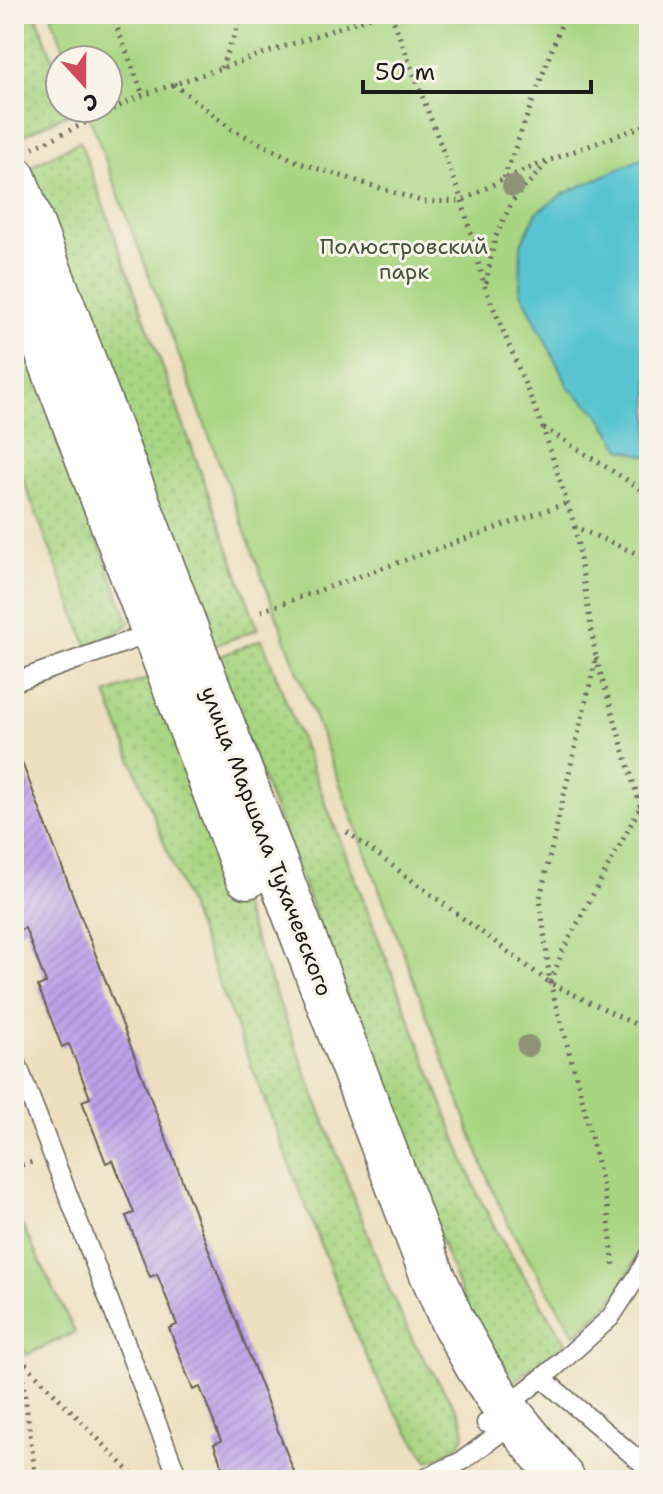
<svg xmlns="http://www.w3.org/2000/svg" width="663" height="1494" font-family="'Shantell Sans',sans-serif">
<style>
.grass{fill:url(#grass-dots);stroke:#62784f;stroke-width:2}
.park{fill:#a9d582;stroke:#62784f;stroke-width:2}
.water{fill:#58c4d1;stroke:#3a7076;stroke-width:2}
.building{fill:url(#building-hatch)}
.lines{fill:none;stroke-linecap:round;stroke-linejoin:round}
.service-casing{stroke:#656055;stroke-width:21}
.tertiary-casing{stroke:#656055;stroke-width:47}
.path{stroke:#656055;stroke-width:5;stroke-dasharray:2 6;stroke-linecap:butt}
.service{stroke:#fff;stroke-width:18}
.tertiary{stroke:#fff;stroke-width:44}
.tree{fill:#919376}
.labels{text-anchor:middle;stroke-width:6;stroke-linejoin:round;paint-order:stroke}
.park-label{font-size:22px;fill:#46543b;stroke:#f7f3e8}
.street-label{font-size:22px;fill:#1c1c1c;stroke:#f7f3e8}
</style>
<defs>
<pattern id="grass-dots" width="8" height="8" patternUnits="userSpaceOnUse" patternTransform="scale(2)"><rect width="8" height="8" fill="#a9d582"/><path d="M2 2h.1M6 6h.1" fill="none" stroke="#91b670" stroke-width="1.8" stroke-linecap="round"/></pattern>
<pattern id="building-hatch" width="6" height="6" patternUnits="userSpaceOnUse" patternTransform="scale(2)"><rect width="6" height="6" fill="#bb9fe8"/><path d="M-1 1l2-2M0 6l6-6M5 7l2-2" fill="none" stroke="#a088c6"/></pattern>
</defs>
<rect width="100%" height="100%" fill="#f7f3e8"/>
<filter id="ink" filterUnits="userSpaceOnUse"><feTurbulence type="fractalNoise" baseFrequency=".0125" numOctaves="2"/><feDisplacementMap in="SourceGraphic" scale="16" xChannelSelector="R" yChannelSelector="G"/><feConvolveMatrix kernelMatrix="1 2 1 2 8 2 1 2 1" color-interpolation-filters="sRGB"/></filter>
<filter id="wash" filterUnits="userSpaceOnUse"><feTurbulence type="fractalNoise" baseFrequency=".006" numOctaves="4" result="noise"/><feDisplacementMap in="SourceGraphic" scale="32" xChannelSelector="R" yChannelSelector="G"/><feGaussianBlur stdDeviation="1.8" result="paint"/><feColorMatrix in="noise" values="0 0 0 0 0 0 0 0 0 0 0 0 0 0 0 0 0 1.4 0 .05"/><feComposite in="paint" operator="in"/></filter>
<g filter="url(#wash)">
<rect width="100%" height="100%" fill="#eddfbe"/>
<g class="grass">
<polygon points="14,14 36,14 60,78 60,108 72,108 73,111 16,139 14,133"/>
<polygon points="80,141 258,629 211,647 28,168"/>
<path d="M14 317 129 623C119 636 102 639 87 645L14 456Z"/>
<polygon points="262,639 478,1195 501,1239 566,1343 513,1382 468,1311 216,658"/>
<path d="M154 676 388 1287 413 1341 463 1420C463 1425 465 1429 464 1434 461 1450 441 1456 428 1461L386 1397 355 1332 106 694Z"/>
</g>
<g class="park">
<polygon points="51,14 649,14 649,1231 623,1284 609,1304 575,1335 513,1233 492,1189 86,108 108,108 108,60 68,60"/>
<polygon points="22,1225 75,1332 27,1355 14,1333 14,1228"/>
</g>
<polygon class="water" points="649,155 649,457 621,449 598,413 569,388 520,290 521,244 537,212 563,194"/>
<g id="blocks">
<polygon class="building" points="14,747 16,747 297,1480 227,1480 214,1444 221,1441 200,1387 193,1390 169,1328 177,1325 157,1274 150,1277 126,1216 134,1213 113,1160 106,1163 82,1101 90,1098 69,1044 62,1047 38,986 46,983 25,928 14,933"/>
</g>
</g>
<g filter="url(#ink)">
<use href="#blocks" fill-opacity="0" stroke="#656055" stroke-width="2"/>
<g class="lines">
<g class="service-casing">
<g id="service">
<polyline points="14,682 154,632"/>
<polyline points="14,1056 179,1480"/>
<polyline points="542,1378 649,1469"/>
<polyline points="486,1423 553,1369 610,1318 639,1274 649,1255"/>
<polyline points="422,1480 462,1461 516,1421"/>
</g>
</g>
<g class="tertiary-casing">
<g id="tertiary">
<polyline points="14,178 430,1269 452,1320 478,1367 505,1408 563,1480"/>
<polyline points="14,265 247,876"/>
</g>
</g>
<g class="path">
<polyline points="112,14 143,95"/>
<polyline points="391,14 462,201 485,287 543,428 575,527 649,559"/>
<polyline points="221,68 243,14"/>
<polyline points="174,84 231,129 300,163 424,202 462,201 503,179 550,160 649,124"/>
<polyline points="33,148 143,95 379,14"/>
<polyline points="504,178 565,14"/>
<polyline points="486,283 495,238 513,200 547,163"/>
<polyline points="544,428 649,494"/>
<polyline points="575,527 596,658 540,898 550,983 581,1094 607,1205 614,1266"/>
<polyline points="261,611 567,503"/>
<polyline points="596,658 640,805 649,807"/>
<polyline points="347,832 550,983 649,1031"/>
<polyline points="551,982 562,952 649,791"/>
<polyline points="14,1167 33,1162"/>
<polyline points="14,1349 20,1358 36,1480"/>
<polyline points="20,1358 138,1480"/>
</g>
<use href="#service" class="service"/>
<use href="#tertiary" class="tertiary"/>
</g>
<g class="tree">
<circle cx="513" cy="186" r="11"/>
<circle cx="528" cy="1046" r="11"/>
</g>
</g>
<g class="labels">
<g class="park-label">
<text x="404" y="254">Полюстровский<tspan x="404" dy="25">парк</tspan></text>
</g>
<g class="street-label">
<text transform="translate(267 841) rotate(69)" y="8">улица Маршала Тухачевского</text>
</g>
</g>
<rect width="663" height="1494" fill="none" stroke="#f7f3e8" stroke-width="48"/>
<g transform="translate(84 84) rotate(159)"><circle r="38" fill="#f7f3e8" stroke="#9f9d96" stroke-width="2"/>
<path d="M0-6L14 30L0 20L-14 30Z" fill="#d1495b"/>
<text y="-12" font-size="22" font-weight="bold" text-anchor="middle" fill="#1c1c1c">С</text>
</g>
<path d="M363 80v12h228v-12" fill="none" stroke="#1c1c1c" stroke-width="4"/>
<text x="375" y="80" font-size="24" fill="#1c1c1c" stroke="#f7f3e8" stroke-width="6" paint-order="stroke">50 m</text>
</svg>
